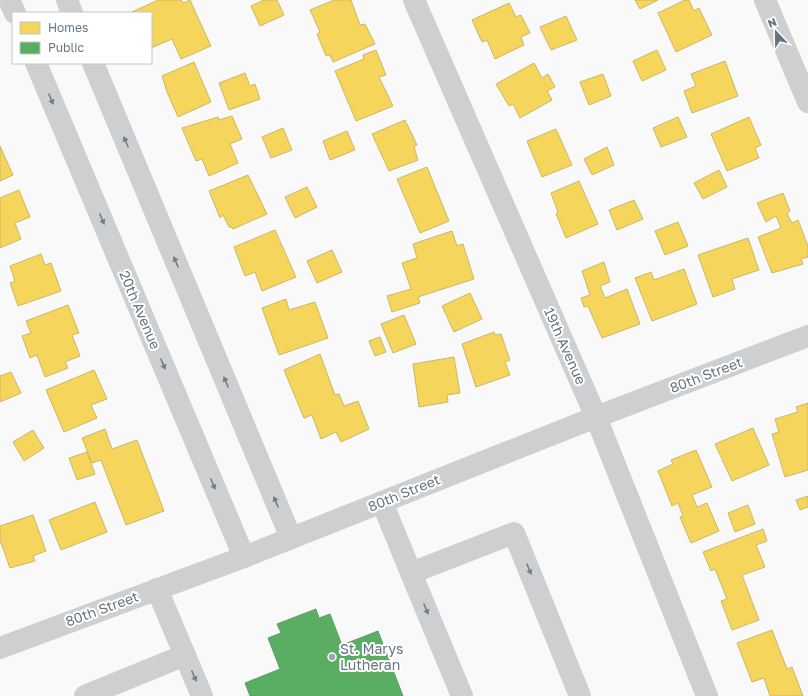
<svg xmlns="http://www.w3.org/2000/svg" width="808" height="696" font-family="'Golos Text',sans-serif">
<style>
.homes{fill:#f6d55c;stroke:#cab868}
.public{fill:#5aae61;stroke:#5d9d6b}
.lines{fill:none;stroke-linecap:round;stroke-linejoin:round}
.minor{stroke:#cecfd0;stroke-width:22}
.oneway{fill:#707f8b}
.poi-dot{fill:#99a4ac;stroke:#fff;stroke-width:1.5}
.labels{text-anchor:middle;stroke-width:4;stroke-linejoin:round;paint-order:stroke}
.street-label{font-size:14px;fill:#657683;stroke:#fff}
.poi-label{font-size:14px;fill:#657683;stroke:#fff;text-anchor:start}
</style>
<rect width="100%" height="100%" fill="#f9f9f9"/>
<g class="homes">
<polygon points="158,0 181,0 183,3 190,0 211,46 181,59 172,39 151,48 151,13 133,13 132,12"/>
<polygon points="264,0 277,0 284,15 260,26 251,6"/>
<polygon points="334,0 351,0 360,25 365,24 375,44 333,62 330,55 326,56 317,34 320,32 310,10"/>
<polygon points="635,0 658,0 640,9"/>
<polygon points="685,0 689,0 694,11 699,8 712,35 676,52 658,13"/>
<polygon points="509,3 516,17 521,15 530,33 521,37 524,45 495,59 487,40 482,42 472,20"/>
<polygon points="566,16 577,40 551,50 540,27"/>
<polygon points="376,50 386,75 379,77 393,106 356,121 335,71 364,59 363,55"/>
<polygon points="657,50 666,70 642,81 633,61"/>
<polygon points="725,61 738,96 692,113 684,91 696,86 691,74"/>
<polygon points="194,62 211,102 178,117 167,92 162,76"/>
<polygon points="534,63 542,78 548,74 555,87 547,91 552,100 520,118 513,104 509,106 496,84"/>
<polygon points="245,73 250,86 255,84 260,99 229,110 219,83"/>
<polygon points="603,74 611,96 589,105 580,82"/>
<polygon points="232,116 242,139 230,144 238,163 209,176 202,159 196,161 182,128 218,117 219,120"/>
<polygon points="678,117 687,137 661,147 653,128"/>
<polygon points="749,117 761,145 755,148 759,158 727,171 711,134"/>
<polygon points="405,120 417,145 414,147 418,160 389,171 372,134"/>
<polygon points="283,128 292,150 271,158 262,137"/>
<polygon points="556,129 572,165 542,177 527,141"/>
<polygon points="347,131 355,150 330,160 323,141"/>
<polygon points="0,146 13,175 0,181"/>
<polygon points="607,147 614,165 592,175 584,159"/>
<polygon points="427,167 449,221 420,233 397,179"/>
<polygon points="719,170 727,187 703,199 694,183"/>
<polygon points="248,175 267,214 233,229 231,227 229,227 223,215 220,218 209,191"/>
<polygon points="579,181 598,224 566,238 556,214 558,212 551,193"/>
<polygon points="307,187 317,207 295,218 285,197"/>
<polygon points="19,190 30,217 15,223 21,239 0,248 0,198"/>
<polygon points="783,193 790,211 787,214 792,223 798,220 808,246 808,257 801,259 803,264 772,273 758,237 781,228 776,216 766,222 757,203"/>
<polygon points="634,200 643,219 617,230 609,210"/>
<polygon points="678,222 688,246 665,255 655,231"/>
<polygon points="275,230 296,277 262,291 255,272 245,276 234,247"/>
<polygon points="452,231 457,246 463,244 474,279 418,297 420,303 392,312 387,296 411,289 402,263 417,258 413,244"/>
<polygon points="748,238 759,270 732,279 735,289 713,297 698,255"/>
<polygon points="332,250 342,272 317,283 307,261"/>
<polygon points="41,254 45,265 51,263 61,291 18,306 10,283 15,281 10,266"/>
<polygon points="604,262 610,282 600,286 605,298 627,289 640,324 602,338 588,306 584,307 581,298 590,295 582,271"/>
<polygon points="684,269 697,304 652,321 635,278 651,272 654,280"/>
<polygon points="470,293 482,319 454,332 442,306"/>
<polygon points="286,299 289,310 315,302 328,338 279,355 262,308"/>
<polygon points="68,305 79,333 72,335 80,356 65,362 68,368 45,377 37,355 30,358 22,336 31,333 26,321"/>
<polygon points="404,315 416,344 393,353 381,324"/>
<polygon points="494,332 495,335 501,334 510,360 505,362 510,375 476,387 462,344"/>
<polygon points="380,337 386,352 375,356 369,341"/>
<polygon points="320,354 335,395 339,394 344,406 358,401 369,429 341,442 336,432 321,439 312,415 304,418 284,370"/>
<polygon points="454,357 460,393 447,395 448,402 419,407 413,364"/>
<polygon points="94,370 107,399 91,405 97,418 64,432 46,390"/>
<polygon points="11,372 21,393 0,402 0,376"/>
<polygon points="808,403 808,470 785,477 772,434 779,432 775,419 798,412 796,407"/>
<polygon points="753,428 769,465 732,481 715,444"/>
<polygon points="105,429 112,449 137,440 164,511 126,525 101,460 92,463 82,438"/>
<polygon points="33,430 44,448 24,461 13,442"/>
<polygon points="696,450 712,487 692,495 697,507 707,503 719,531 691,543 680,517 683,516 678,503 672,506 658,471 673,464 671,460"/>
<polygon points="87,452 95,474 77,480 69,458"/>
<polygon points="808,496 808,507 800,510 796,500"/>
<polygon points="95,502 107,532 61,550 49,520"/>
<polygon points="748,505 755,524 735,532 728,513"/>
<polygon points="33,515 46,551 33,556 35,561 10,568 0,540 0,526"/>
<polygon points="763,529 767,541 756,545 765,567 742,575 759,620 732,630 721,601 727,599 715,569 711,571 703,552"/>
<polygon points="772,630 787,669 792,667 803,696 770,696 764,678 752,682 737,643"/>
</g>
<polygon class="public" points="316,609 319,618 330,614 342,645 378,631 403,696 250,696 245,683 280,669 268,638 281,633 277,624"/>
<g class="lines">
<g class="minor">
<polyline points="9,0 15,13"/>
<polyline points="67,0 72,13"/>
<polyline points="414,0 596,417 707,696"/>
<polyline points="765,0 808,102"/>
<polyline points="36,63 244,557"/>
<polyline points="93,63 291,538"/>
<polyline points="382,502 411,573 514,533 580,696"/>
<polyline points="411,573 462,696"/>
<polyline points="157,589 202,696"/>
<polyline points="0,648 244,557 596,417 808,336"/>
<polyline points="85,696 185,655"/>
</g>
</g>
<defs><path id="oneway-solid" d="M-6-.8H1V-3.2L6.5 0L1 3.2V.8H-6Z"/></defs>
<g class="oneway">
<use href="#oneway-solid" transform="translate(51 99) rotate(67)"/>
<use href="#oneway-solid" transform="translate(126 142) rotate(-113)"/>
<use href="#oneway-solid" transform="translate(102 219) rotate(67)"/>
<use href="#oneway-solid" transform="translate(176 262) rotate(-113)"/>
<use href="#oneway-solid" transform="translate(163 364) rotate(67)"/>
<use href="#oneway-solid" transform="translate(226 382) rotate(-113)"/>
<use href="#oneway-solid" transform="translate(213 484) rotate(67)"/>
<use href="#oneway-solid" transform="translate(276 502) rotate(-113)"/>
<use href="#oneway-solid" transform="translate(529 569) rotate(68)"/>
<use href="#oneway-solid" transform="translate(426 609) rotate(67)"/>
<use href="#oneway-solid" transform="translate(194 676) rotate(67)"/>
</g>
<circle class="poi-dot" cx="332" cy="657" r="4"/>
<g class="labels">
<g class="street-label">
<text transform="translate(140 310) rotate(67)" y="5">20th Avenue</text>
<text transform="translate(565 346) rotate(66)" y="5">19th Avenue</text>
<text transform="translate(706 375) rotate(-21)" y="5">80th Street</text>
<text transform="translate(404 493) rotate(-22)" y="5">80th Street</text>
<text transform="translate(102 609) rotate(-20)" y="5">80th Street</text>
</g>
<g class="poi-label">
<text x="340" y="654">St. Marys<tspan x="340" dy="16">Lutheran</tspan></text>
</g>
</g>
<rect x="12" y="12" width="140" height="52" fill="#ffffff" stroke="#c1c8cd"/>
<rect x="20" y="22" width="20" height="12" fill="#f6d55c" stroke="#c1c8cd"/>
<text x="48" y="32" font-size="12" fill="#657683">Homes</text>
<rect x="20" y="42" width="20" height="12" fill="#5aae61" stroke="#c1c8cd"/>
<text x="48" y="52" font-size="12" fill="#657683">Public</text>
<g transform="translate(776 32) rotate(338)" stroke="#ffffff" stroke-width="3" paint-order="stroke">
<path d="M0-3L7 15L0 10L-7 15Z" fill="#657683"/>
<text y="-6" font-size="11" font-weight="bold" text-anchor="middle" fill="#657683">N</text>
</g>
</svg>
